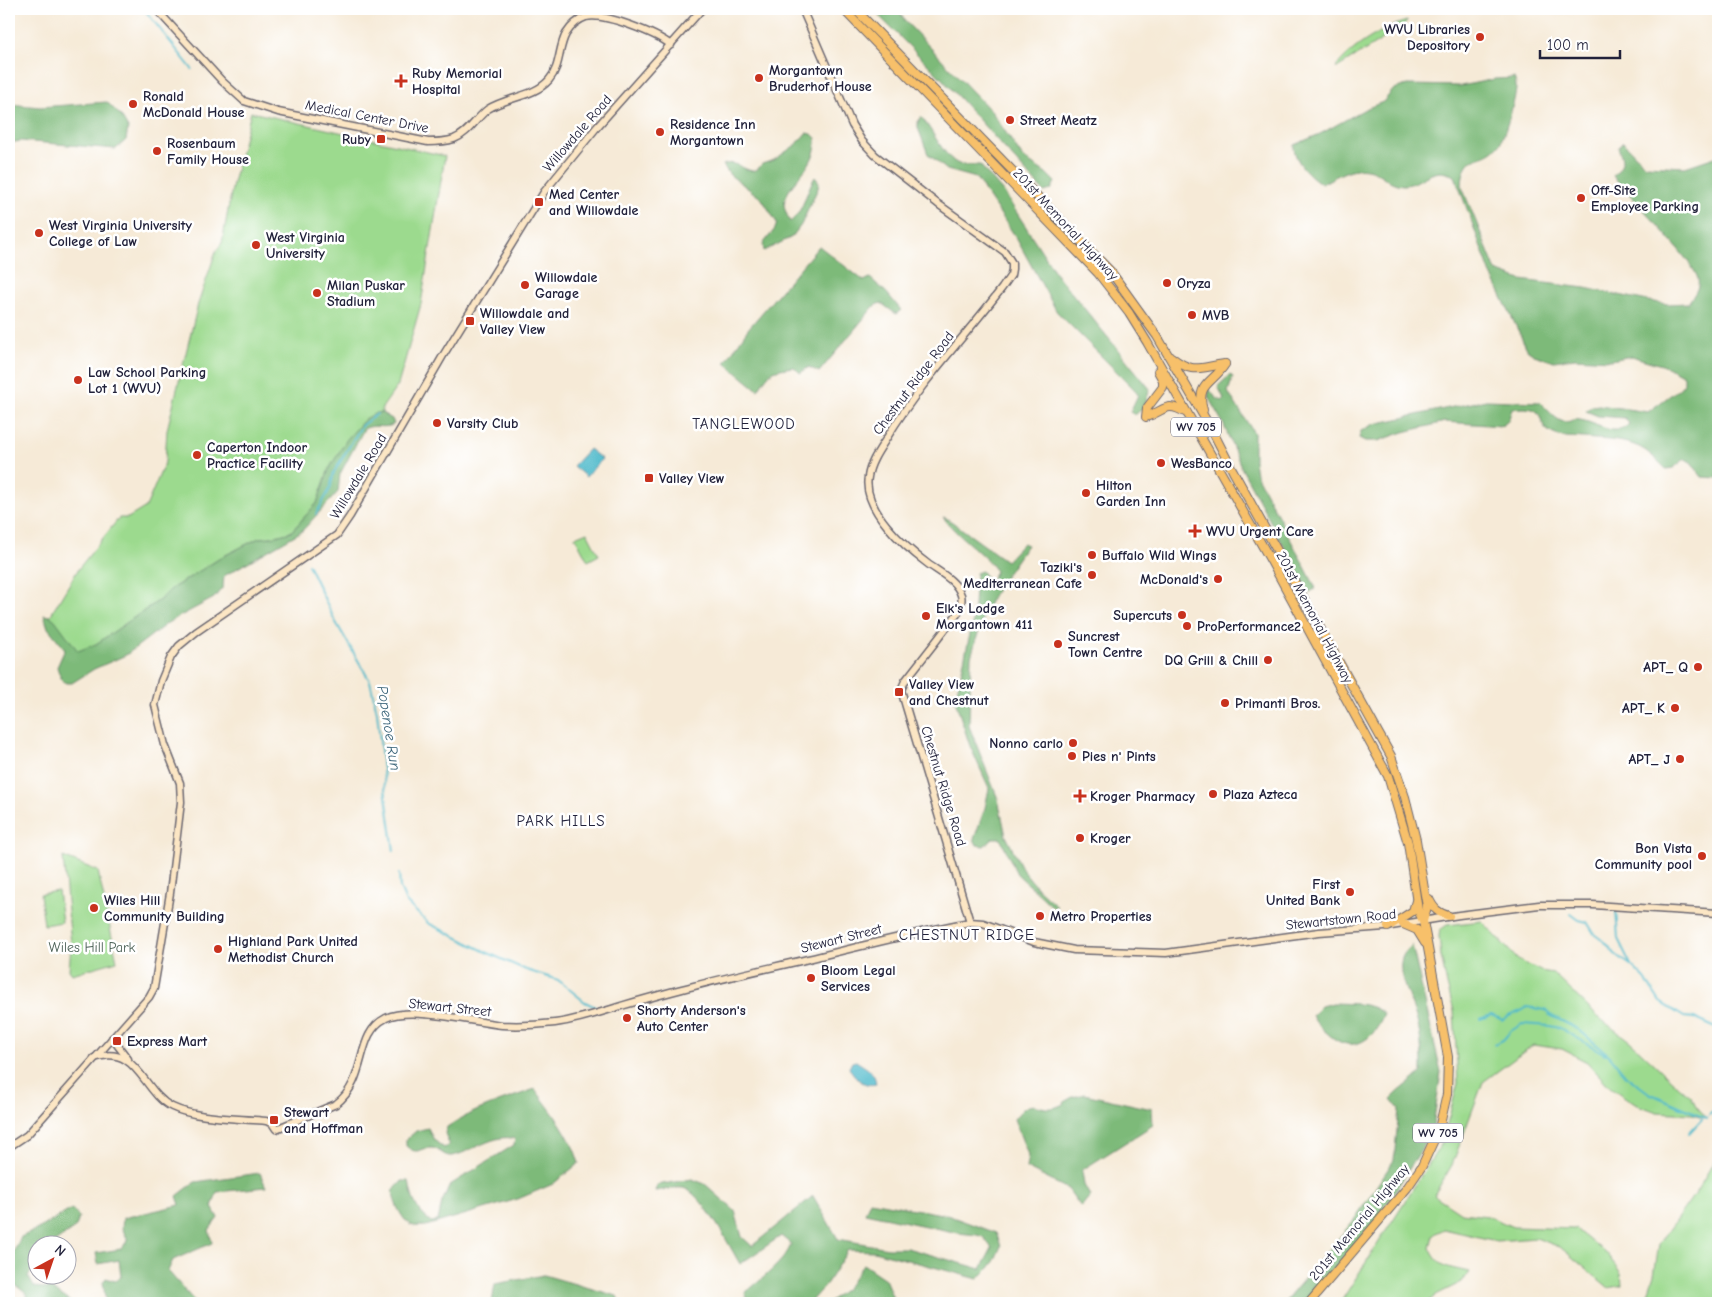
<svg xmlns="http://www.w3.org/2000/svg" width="1727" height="1312" font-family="'Comic Neue',sans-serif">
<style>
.green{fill:#9cda8e;stroke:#5f7e64}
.forest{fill:#7dba79;stroke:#506e5a}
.water{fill:#4fbacb;stroke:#386e83}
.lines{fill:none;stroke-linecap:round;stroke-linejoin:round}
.stream{stroke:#4fbacb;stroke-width:2}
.secondary-casing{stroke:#6c6872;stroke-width:9}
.primary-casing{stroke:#6c6872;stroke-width:10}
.secondary{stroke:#fce6c4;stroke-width:6}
.primary{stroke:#f7c06b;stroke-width:8}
.poi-dot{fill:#c8321e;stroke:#fff;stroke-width:2}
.labels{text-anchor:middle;stroke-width:5;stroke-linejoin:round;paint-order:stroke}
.shield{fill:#fff;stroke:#646476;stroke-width:1}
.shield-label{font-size:12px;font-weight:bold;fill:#22223b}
.poi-label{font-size:14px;font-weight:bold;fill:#22223b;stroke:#fff;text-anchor:start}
.street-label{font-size:14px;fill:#22223b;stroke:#fff}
.park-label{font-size:14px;fill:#4d6258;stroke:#fff}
.neighbourhood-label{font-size:15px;letter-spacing:1px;fill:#22223b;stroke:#fff}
.water-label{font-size:15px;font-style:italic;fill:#345f75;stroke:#fff}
</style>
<rect width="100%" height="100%" fill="#fff"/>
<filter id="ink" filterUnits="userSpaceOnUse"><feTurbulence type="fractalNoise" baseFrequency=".02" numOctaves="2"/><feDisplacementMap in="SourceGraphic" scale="10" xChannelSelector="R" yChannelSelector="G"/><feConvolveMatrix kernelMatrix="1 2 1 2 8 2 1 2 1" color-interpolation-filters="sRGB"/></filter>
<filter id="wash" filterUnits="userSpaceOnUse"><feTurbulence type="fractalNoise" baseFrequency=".0096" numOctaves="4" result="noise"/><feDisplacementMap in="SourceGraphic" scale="20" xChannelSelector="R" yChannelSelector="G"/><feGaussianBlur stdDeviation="1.12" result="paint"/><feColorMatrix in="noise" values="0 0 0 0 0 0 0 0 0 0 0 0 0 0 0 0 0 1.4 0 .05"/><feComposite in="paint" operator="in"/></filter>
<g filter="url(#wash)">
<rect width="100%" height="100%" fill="#f6ead7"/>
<g class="green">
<path d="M1407 21V22L1402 27 1337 68 1336 67C1350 48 1384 27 1407 21Z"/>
<polygon points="251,112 445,156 421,304 398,385 382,408 382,413 376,413 329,469 317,503 291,532 272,537 259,538 222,557 171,589 161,599 96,644 78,652 50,616 79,568 119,518 128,518 146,507 165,462 167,430 198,304 216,251 222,243 233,183"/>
<polygon points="587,532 599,555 588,561 575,537"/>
<polygon points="63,857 98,871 117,961 72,974 69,970 71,944"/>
<polygon points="58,891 62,922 44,925 40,894"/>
<path d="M1482 921 1518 960 1541 971 1553 973 1598 1017 1631 1042 1680 1088 1691 1096 1696 1106 1707 1118 1692 1114 1657 1112 1635 1104 1610 1087 1587 1062 1562 1049 1533 1045 1483 1082 1452 1165 1434 1195 1461 1213 1488 1216 1513 1227 1575 1229 1606 1253 1621 1273 1622 1285 1609 1288 1560 1247 1536 1238 1496 1241 1444 1229 1433 1235 1430 1248C1439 1268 1448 1267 1469 1272L1462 1282 1436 1295 1427 1303H1340L1442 1143 1458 1083 1454 1011 1447 985 1441 956 1439 936 1440 930 1447 925Z"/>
<polygon points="1718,1155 1718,1303 1645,1303 1654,1275 1659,1244 1696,1192"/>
</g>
<g class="forest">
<polygon points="874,9 897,9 906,22 992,112 1023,158 1046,173 1055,182 1051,190 1044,192 943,80 883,20"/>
<path d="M1514 78C1515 80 1516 84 1516 86 1517 95 1504 138 1499 145 1483 165 1463 148 1462 187L1496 271 1521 280 1585 288 1648 301 1667 304 1688 303C1693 296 1700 289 1698 279 1694 261 1628 194 1613 176 1624 164 1624 163 1618 147L1623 142 1645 165 1685 167 1718 156V478L1702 477 1691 462 1685 459 1673 468 1666 469C1660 463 1653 456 1646 451 1630 439 1602 440 1583 438 1574 437 1563 438 1556 435 1530 426 1554 403 1512 409L1508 421 1502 426 1445 422 1404 432 1378 441H1365L1359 438 1361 431 1374 424 1486 400 1540 402C1546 408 1553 417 1561 421 1568 424 1573 418 1580 420 1596 422 1615 439 1629 424L1625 418 1598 416 1586 411 1592 406 1599 405 1648 412 1680 388 1684 383V376L1665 366 1631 356 1611 360 1575 358 1554 361 1534 355 1528 351 1490 272 1455 176C1450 174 1444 172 1440 172 1426 173 1417 185 1404 185 1394 185 1386 179 1379 174 1360 161 1340 174 1322 184 1309 176 1293 160 1294 145L1320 134 1365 109 1383 102 1394 89 1407 85 1461 86 1495 79Z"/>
<polygon points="107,102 121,116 128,128 126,140 116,149 21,141 9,143 9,104 40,107"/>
<path d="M921 117C933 130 944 158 959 164 965 166 974 165 980 165L1004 193 1057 275 1150 389 1144 407 1135 415 1130 412 1138 395 1135 390 1057 312 1015 236 976 178 947 170 928 154 918 128V122Z"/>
<path d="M806 133 812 134 816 138C818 168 787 181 784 204 784 209 788 217 790 222 805 210 805 192 815 177L819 182 818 188 801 225 792 237 764 251 763 244 775 229 777 223 762 199 730 175 723 165C735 160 740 168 752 171L758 169 762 164 774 160 797 144Z"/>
<path d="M819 246 864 281 870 278 886 292 901 310 896 314 881 303 875 305 819 372 809 367 800 373 794 367C770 370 771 370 758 390L725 363 748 329Z"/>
<polygon points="1230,375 1233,377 1228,392 1254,433 1254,461 1256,474 1316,588 1309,593 1242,469 1223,423 1208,397 1209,389 1216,398 1222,401 1224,399 1218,386"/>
<path d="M376 413H382L392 419 394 424C385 430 374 423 364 429L340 474 338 492 302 531 224 576 223 587 214 598 169 622 126 655 94 669 72 683H66L61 679 57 667 65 649 48 628 44 615 50 616 55 620 78 651 96 644 161 599 171 589 222 557 259 538 272 537 291 532 317 503 329 469 347 439 365 419Z"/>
<path d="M943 517 948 519 1006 561 1023 543 1027 545 998 587 984 613 971 657 969 726 998 799 1006 836 1023 870 1038 889 1057 906 1054 908 1017 874 1000 838H993L984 846 977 845 974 839 985 808 989 788 970 746 955 700 973 621 976 573 982 571 985 576 984 582H990L996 571C981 550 958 538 943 517Z"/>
<path d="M1412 945 1441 1072 1432 1133 1376 1221 1305 1303H1284L1354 1220 1394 1160 1399 1109 1391 1099C1400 1089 1412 1082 1422 1072 1422 1052 1421 1033 1415 1014 1410 998 1394 970 1404 954 1406 951 1410 948 1412 945Z"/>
<path d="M1333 1003C1350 1004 1371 1002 1384 1014 1374 1041 1351 1056 1327 1033 1321 1028 1315 1023 1312 1015L1321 1006Z"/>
<path d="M535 1089C552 1112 571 1135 579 1163L553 1184 518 1199 426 1226C421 1226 415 1227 411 1225 403 1222 391 1198 394 1190 396 1187 400 1184 402 1181H409C412 1200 416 1210 431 1222L438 1221 442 1202 450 1185 514 1145 515 1139C496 1132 470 1153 452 1156 443 1157 439 1148 431 1148 418 1148 418 1156 406 1146V1140L416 1131 428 1128 434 1140 444 1148 449 1145 445 1133 447 1127C473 1109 505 1100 535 1089Z"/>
<path d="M1084 1094 1152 1109 1153 1125 1082 1170 1084 1185 1090 1196 1081 1207 1068 1189 1026 1168 1028 1155 1014 1119C1034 1092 1039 1115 1059 1106 1063 1105 1065 1101 1069 1099 1073 1096 1079 1096 1084 1094Z"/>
<polygon points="260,1173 266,1187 217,1192 212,1207 218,1218 209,1230 212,1243 173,1260 168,1271 196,1303 106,1303 103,1282 106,1278 115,1281 121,1277 119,1260 98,1264 96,1253 121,1249 128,1240 122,1228 123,1218 180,1205 177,1196 195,1182"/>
<path d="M692 1179 705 1184 735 1211 742 1237 752 1246 813 1196 838 1239 888 1248H907L981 1269 992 1248 983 1237 977 1235 958 1233 865 1213 870 1201 947 1215 996 1233 1001 1246 993 1264 978 1279 874 1251 848 1250 827 1283 809 1303H751L747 1299 745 1293C759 1281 786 1261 791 1244L781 1236 740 1264C730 1247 702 1192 683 1188 674 1187 664 1190 655 1191L657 1185Z"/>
<polygon points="72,1209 79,1217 76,1227 52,1244 38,1244 37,1264 28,1276 34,1287 51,1289 72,1303 21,1303 28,1295 9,1280 9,1255 14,1251 21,1237 36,1230"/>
<polygon points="863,1264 885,1279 895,1303 827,1303 847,1288"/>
<polygon points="544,1275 617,1296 620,1303 492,1303 495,1284"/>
</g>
<g class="water">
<polygon points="589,449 602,459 586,477 573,466"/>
<path d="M856 1061C866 1068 875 1071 876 1084 863 1087 856 1078 849 1068L852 1062Z"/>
</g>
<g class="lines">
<g class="stream">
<polyline points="144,9 192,69"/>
<polyline points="316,514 330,489 334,472 362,425 377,414"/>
<polyline points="308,564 334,619 370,681 377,712 385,789 394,851"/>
<polyline points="399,874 400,888 406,902 428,923 486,952 526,970 558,980 585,1002 600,1009"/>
<polyline points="1616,910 1618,939 1631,965"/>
<polyline points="1571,914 1579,920 1587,922 1595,935 1605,942 1615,954 1632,966 1645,979 1660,1002 1684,1017 1694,1018 1718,1029"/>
<path d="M1480 1019 1491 1015 1503 1020C1510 1013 1520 1014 1527 1007L1545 1010 1550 1015 1578 1029 1610 1056 1626 1076 1649 1093 1707 1118"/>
<polyline points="1494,1044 1503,1040 1511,1031 1522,1024 1550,1026 1560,1028 1605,1054"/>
<polyline points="1709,1115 1718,1107"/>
<polyline points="1689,1133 1702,1119"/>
<polyline points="9,1295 10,1295"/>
</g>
</g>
</g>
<g filter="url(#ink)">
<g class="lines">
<g class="secondary-casing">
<g id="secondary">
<path d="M156 9 222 81 244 101 278 112 428 142C436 142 445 142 454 139 469 133 476 118 488 109 507 97 534 97 549 80 561 66 558 48 566 34 571 26 577 20 586 17 604 12 657 34 671 45"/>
<path d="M802 9 852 125 862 141 875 155 938 204 1005 252 1012 263V269L1011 275 1002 288C964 338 920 383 888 436 880 449 870 462 868 477 862 509 905 547 928 564 939 572 957 581 961 595 963 601 960 608 958 613L905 681 901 690 970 922"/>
<polyline points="112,1038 128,1059"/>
<path d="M94 1058C138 1043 142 1092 172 1107 197 1119 238 1118 266 1121L272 1123 276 1129 336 1104C369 1079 354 1034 386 1018 410 1006 474 1022 502 1025 519 1026 538 1025 555 1023 577 1020 599 1013 621 1006 645 999 669 992 694 986 732 976 770 968 808 959 862 946 916 932 970 922L983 923 1034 942 1074 950 1166 953 1319 932 1385 927 1459 915 1539 905H1593L1718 913"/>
<polyline points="9,1147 27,1135 149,997 154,988 170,893 181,802 180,783 165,745 155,705 161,681 171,657 179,646 196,632 337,535 350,516 444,354 544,192 597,127 702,9"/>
</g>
</g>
<g class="primary-casing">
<g id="primary">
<polyline points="843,9 1098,273 1129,313 1147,342 1271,561 1388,776 1408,843 1418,910 1423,921 1448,1057 1447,1094 1439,1129 1422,1166 1407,1188 1309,1303"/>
<polyline points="855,9 1111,272 1157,336 1213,432 1233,471 1391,756 1405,797 1416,840 1427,907 1423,921"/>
<path d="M1171 357C1194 375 1199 367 1225 364"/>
<path d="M1158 371 1163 380V387L1147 408 1146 417C1166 411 1164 400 1187 413"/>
<path d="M1203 410C1195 383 1214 383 1225 364"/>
<path d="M1429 899C1434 910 1439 913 1449 916"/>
<polyline points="1403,924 1417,930 1425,943"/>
<polyline points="1388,927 1413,911 1416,901"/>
</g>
</g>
<use href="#secondary" class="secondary"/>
<use href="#primary" class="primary"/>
</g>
</g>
<g class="poi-dot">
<circle cx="1480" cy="37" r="5"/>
<circle cx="759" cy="78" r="5"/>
<path d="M398.5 73.5h5v5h5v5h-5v5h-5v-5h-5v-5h5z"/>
<circle cx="133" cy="104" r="5"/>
<circle cx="1010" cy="120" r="5"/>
<circle cx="660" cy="132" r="5"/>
<rect x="376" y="134" width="10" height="10" rx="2.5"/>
<circle cx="157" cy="151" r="5"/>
<circle cx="1581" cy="198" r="5"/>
<rect x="534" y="197" width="10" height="10" rx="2.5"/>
<circle cx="39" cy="233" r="5"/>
<circle cx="256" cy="245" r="5"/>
<circle cx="1167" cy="283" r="5"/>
<circle cx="525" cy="285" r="5"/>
<circle cx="317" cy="293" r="5"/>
<circle cx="1192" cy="315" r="5"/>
<rect x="465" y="316" width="10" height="10" rx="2.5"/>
<circle cx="78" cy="380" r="5"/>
<circle cx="437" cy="423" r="5"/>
<circle cx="197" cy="455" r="5"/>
<circle cx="1161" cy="463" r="5"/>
<rect x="644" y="473" width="10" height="10" rx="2.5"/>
<circle cx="1086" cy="493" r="5"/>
<path d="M1192.5 523.5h5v5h5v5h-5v5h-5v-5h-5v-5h5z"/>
<circle cx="1092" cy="555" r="5"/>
<circle cx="1092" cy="575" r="5"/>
<circle cx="1218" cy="579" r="5"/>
<circle cx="1182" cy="615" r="5"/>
<circle cx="926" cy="616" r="5"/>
<circle cx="1187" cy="626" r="5"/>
<circle cx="1058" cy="644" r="5"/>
<circle cx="1268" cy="660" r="5"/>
<circle cx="1698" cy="667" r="5"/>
<rect x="894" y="687" width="10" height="10" rx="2.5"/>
<circle cx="1225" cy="703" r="5"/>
<circle cx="1675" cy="708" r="5"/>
<circle cx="1073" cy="743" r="5"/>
<circle cx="1072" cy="756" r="5"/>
<circle cx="1680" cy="759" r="5"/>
<circle cx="1213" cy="794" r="5"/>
<path d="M1077.5 788.5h5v5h5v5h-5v5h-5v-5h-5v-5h5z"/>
<circle cx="1080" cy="838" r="5"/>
<circle cx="1702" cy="856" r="5"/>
<circle cx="1350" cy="892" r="5"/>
<circle cx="94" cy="908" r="5"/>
<circle cx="1040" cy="916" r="5"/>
<circle cx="218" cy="949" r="5"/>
<circle cx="811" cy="978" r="5"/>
<circle cx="627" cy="1018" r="5"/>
<rect x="112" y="1036" width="10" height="10" rx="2.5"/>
<rect x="269" y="1115" width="10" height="10" rx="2.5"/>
</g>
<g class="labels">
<g class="shield">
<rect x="1171" y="417.5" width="50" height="19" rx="4"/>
<rect x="1413" y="1123.5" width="50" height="19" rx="4"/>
</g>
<g class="shield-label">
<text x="1196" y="431">WV 705</text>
<text x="1438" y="1137">WV 705</text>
</g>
<g class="poi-label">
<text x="1470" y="34" text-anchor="end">WVU Libraries<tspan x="1470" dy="16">Depository</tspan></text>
<text x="769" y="75">Morgantown<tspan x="769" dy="16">Bruderhof House</tspan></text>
<text x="412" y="78">Ruby Memorial<tspan x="412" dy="16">Hospital</tspan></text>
<text x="143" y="101">Ronald<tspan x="143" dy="16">McDonald House</tspan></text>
<text x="1020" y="125">Street Meatz</text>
<text x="670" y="129">Residence Inn<tspan x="670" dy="16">Morgantown</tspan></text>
<text x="371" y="144" text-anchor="end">Ruby</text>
<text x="167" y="148">Rosenbaum<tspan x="167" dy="16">Family House</tspan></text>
<text x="1591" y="195">Off-Site<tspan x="1591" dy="16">Employee Parking</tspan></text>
<text x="549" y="199">Med Center<tspan x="549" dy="16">and Willowdale</tspan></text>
<text x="49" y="230">West Virginia University<tspan x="49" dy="16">College of Law</tspan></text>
<text x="266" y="242">West Virginia<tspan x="266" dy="16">University</tspan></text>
<text x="535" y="282">Willowdale<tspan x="535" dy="16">Garage</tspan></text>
<text x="1177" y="288">Oryza</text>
<text x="327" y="290">Milan Puskar<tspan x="327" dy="16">Stadium</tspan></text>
<text x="480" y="318">Willowdale and<tspan x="480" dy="16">Valley View</tspan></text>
<text x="1202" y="320">MVB</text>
<text x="88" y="377">Law School Parking<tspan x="88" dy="16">Lot 1 (WVU)</tspan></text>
<text x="447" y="428">Varsity Club</text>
<text x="207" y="452">Caperton Indoor<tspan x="207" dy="16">Practice Facility</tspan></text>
<text x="1171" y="468">WesBanco</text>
<text x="659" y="483">Valley View</text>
<text x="1096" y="490">Hilton<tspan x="1096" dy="16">Garden Inn</tspan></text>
<text x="1206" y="536">WVU Urgent Care</text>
<text x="1102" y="560">Buffalo Wild Wings</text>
<text x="1082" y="572" text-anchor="end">Taziki's<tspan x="1082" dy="16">Mediterranean Cafe</tspan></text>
<text x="1208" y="584" text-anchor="end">McDonald's</text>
<text x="936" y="613">Elk's Lodge<tspan x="936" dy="16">Morgantown 411</tspan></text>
<text x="1172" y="620" text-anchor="end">Supercuts</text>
<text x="1197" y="631">ProPerformance2</text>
<text x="1068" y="641">Suncrest<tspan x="1068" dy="16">Town Centre</tspan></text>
<text x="1258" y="665" text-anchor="end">DQ Grill &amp; Chill</text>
<text x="1688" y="672" text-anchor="end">APT_ Q</text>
<text x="909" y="689">Valley View<tspan x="909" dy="16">and Chestnut</tspan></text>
<text x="1235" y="708">Primanti Bros.</text>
<text x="1665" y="713" text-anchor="end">APT_ K</text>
<text x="1063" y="748" text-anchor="end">Nonno carlo</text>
<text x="1082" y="761">Pies n' Pints</text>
<text x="1670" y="764" text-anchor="end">APT_ J</text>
<text x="1223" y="799">Plaza Azteca</text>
<text x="1090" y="801">Kroger Pharmacy</text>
<text x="1090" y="843">Kroger</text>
<text x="1692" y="853" text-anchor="end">Bon Vista<tspan x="1692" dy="16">Community pool</tspan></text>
<text x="1340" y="889" text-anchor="end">First<tspan x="1340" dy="16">United Bank</tspan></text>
<text x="104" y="905">Wiles Hill<tspan x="104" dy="16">Community Building</tspan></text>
<text x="1050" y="921">Metro Properties</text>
<text x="228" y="946">Highland Park United<tspan x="228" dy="16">Methodist Church</tspan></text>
<text x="821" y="975">Bloom Legal<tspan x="821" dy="16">Services</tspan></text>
<text x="637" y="1015">Shorty Anderson's<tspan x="637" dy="16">Auto Center</tspan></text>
<text x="127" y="1046">Express Mart</text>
<text x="284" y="1117">Stewart<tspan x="284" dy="16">and Hoffman</tspan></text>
</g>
<g class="street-label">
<text transform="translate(367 116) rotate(11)" y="5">Medical Center Drive</text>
<text transform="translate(577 133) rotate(-49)" y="5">Willowdale Road</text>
<text transform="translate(1066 224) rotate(47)" y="5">201st Memorial Highway</text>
<text transform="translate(913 383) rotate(-53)" y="5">Chestnut Ridge Road</text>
<text transform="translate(358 476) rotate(-59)" y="5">Willowdale Road</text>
<text transform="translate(1315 617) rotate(62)" y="5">201st Memorial Highway</text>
<text transform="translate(944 786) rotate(73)" y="5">Chestnut Ridge Road</text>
<text transform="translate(1341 919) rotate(-6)" y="5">Stewartstown Road</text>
<text transform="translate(841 938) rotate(-14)" y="5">Stewart Street</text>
<text transform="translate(450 1007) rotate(6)" y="5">Stewart Street</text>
<text transform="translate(1359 1222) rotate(-50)" y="5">201st Memorial Highway</text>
</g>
<g class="park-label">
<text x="92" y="952">Wiles Hill Park</text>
</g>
<g class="neighbourhood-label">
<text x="744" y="429">TANGLEWOOD</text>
<text x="561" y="826">PARK HILLS</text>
<text x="967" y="940">CHESTNUT RIDGE</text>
</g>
<g class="water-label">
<text transform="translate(389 728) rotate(81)" y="5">Popenoe Run</text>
</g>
</g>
<rect width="1727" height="1312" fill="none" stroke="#fff" stroke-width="30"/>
<g transform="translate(52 1260) rotate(40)"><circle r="24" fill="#ffffff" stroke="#a7a7b1"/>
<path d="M0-4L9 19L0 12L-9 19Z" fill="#c8321e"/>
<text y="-8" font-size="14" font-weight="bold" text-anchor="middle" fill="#22223b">N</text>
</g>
<path d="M1540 50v8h80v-8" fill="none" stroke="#22223b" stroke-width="2.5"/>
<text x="1547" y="50" font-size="15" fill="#22223b" stroke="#ffffff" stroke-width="4" paint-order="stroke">100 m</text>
</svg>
